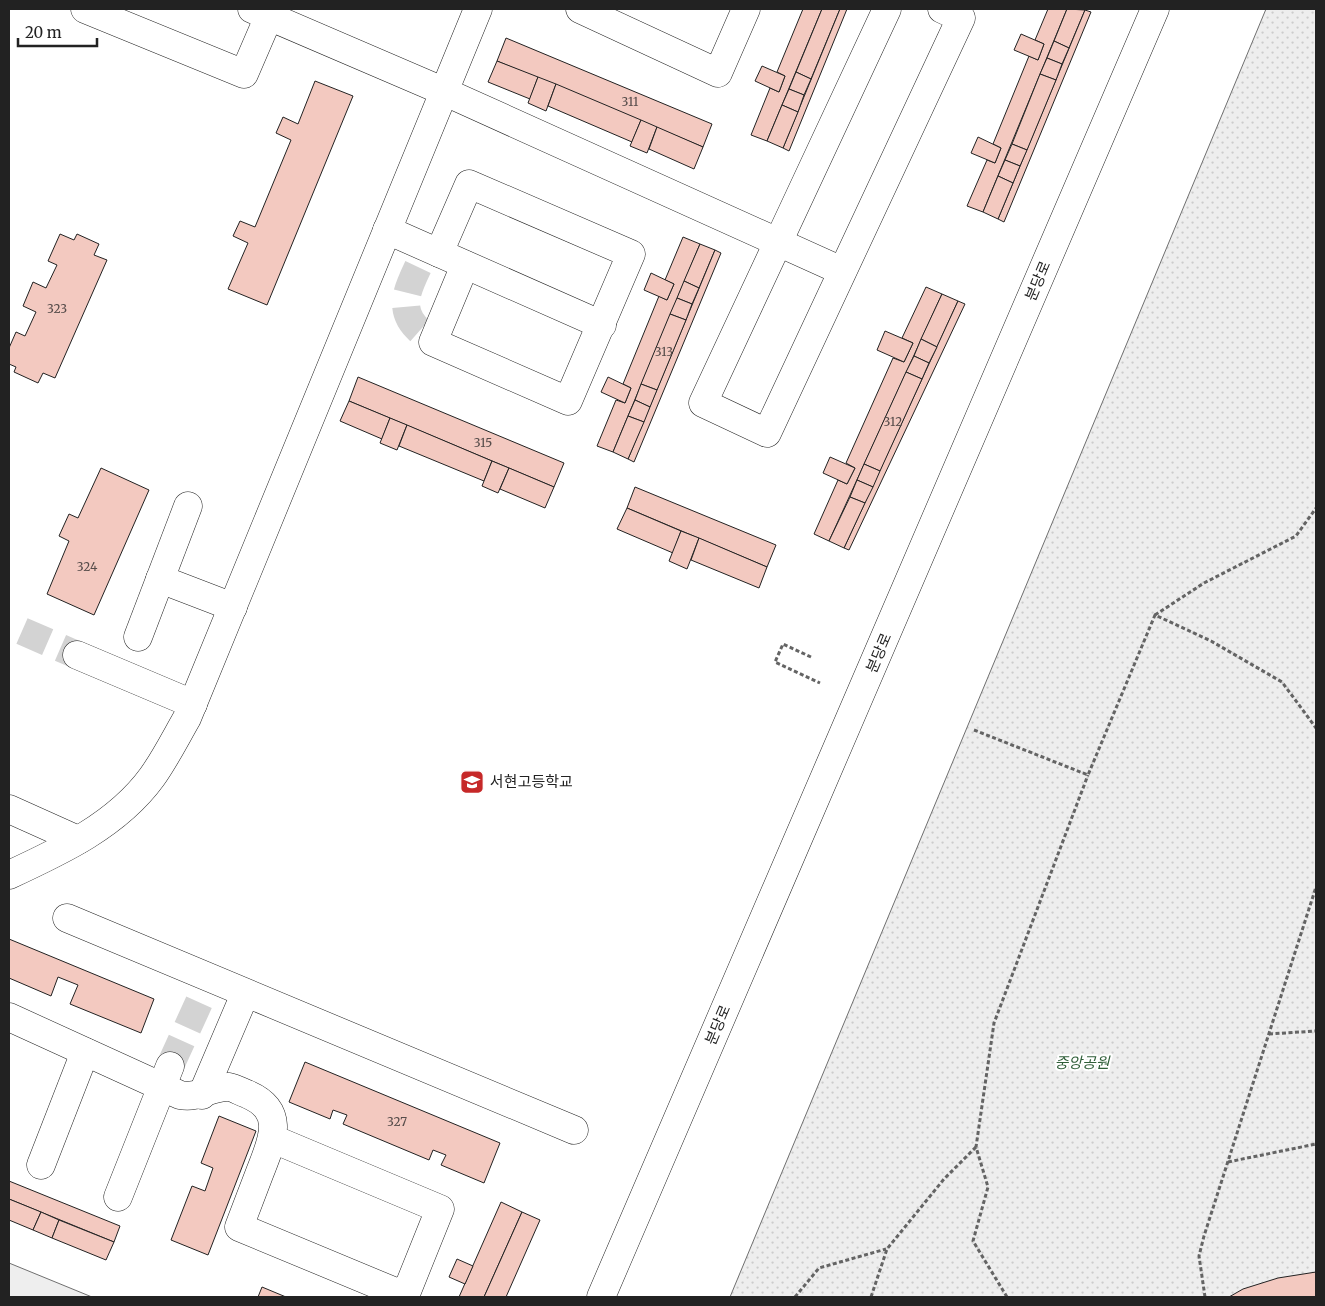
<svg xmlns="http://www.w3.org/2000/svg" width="1325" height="1306" font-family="Merriweather,'Noto Sans KR',serif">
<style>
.grass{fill:#eee;stroke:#6f6f6f}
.park{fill:url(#park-dots);stroke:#6f6f6f}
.building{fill:#f3c9c0;stroke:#222}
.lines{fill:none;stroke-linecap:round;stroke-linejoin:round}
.minor-tunnel{stroke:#d3d3d3;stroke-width:28;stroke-dasharray:28 14;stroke-linecap:butt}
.minor-casing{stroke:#222;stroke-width:29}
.major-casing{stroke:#222;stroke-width:29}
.path{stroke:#646464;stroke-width:3;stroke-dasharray:4 2.5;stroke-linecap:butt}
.minor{stroke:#fff;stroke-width:28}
.major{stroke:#fff;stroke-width:28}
.labels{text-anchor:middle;stroke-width:4;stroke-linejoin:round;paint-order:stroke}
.number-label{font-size:12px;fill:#564c4a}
.street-label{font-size:15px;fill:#222;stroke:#fff}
.poi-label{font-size:15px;fill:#222;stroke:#fff;text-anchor:start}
.park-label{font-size:15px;font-style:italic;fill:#2f5e38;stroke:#fff}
</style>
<defs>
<pattern id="park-dots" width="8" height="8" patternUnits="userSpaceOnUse" patternTransform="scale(1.25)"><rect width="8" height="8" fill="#eee"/><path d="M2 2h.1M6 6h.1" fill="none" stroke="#ccc" stroke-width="1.8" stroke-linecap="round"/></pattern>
</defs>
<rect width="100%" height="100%" fill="#fff"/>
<polygon class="grass" points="9,1263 92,1297 9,1297"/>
<polygon class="park" points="1266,9 1316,9 1316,1297 730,1297"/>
<g class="building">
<polygon points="803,9 822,9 767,141 751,135 770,88 779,92 785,76 777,72"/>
<polygon points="822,9 840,9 811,79 796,72"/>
<polygon points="840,9 847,9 789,151 783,148"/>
<polygon points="1048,9 1067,9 983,212 967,206 987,160 995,163 1001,148 993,144 1029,56 1038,60 1044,44 1035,40"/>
<polygon points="1067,9 1085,10 1069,48 1054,41"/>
<polygon points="1085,10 1091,12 1004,222 998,219"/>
<polygon points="1021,34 1044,44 1038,60 1014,50"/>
<polygon points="506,38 712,124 703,147 497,61"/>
<polygon points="1054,41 1069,48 1062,64 1047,58"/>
<polygon points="1047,58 1062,64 1056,80 1040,74"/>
<polygon points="497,61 538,77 530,99 488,82"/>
<polygon points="762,66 785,76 779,92 755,81"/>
<polygon points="796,72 811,79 804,95 789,89"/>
<polygon points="1040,74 1056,80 1027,150 1012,144"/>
<polygon points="538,77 556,84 546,111 528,103"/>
<polygon points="315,81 353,96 267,305 228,289 248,243 233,236 240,221 255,227 291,140 276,133 283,117 298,124"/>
<polygon points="556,84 641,120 632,142 548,106"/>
<polygon points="789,89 804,95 798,112 782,105"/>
<polygon points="782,105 798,112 783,148 767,141"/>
<polygon points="641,120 657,127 647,153 630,146"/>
<polygon points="657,127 703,147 694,169 649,149"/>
<polygon points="978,137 1001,148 995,163 971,153"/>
<polygon points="1012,144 1027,150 1020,166 1005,160"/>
<polygon points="1005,160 1020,166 1013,183 998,176"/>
<polygon points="998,176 1013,183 998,219 983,212"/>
<polygon points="60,234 74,240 77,234 99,244 94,255 107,260 55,378 43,373 38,383 14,372 16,367 9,364 9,348 16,332 25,336 36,312 23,306 33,282 46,288 57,265 48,261"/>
<polygon points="683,237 700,244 613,452 597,446 616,400 625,403 631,388 623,384 659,296 667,300 674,284 665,280"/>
<polygon points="700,244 715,250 699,288 684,281"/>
<polygon points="715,250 721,253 634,462 628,459"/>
<polygon points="651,273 674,284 667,300 644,290"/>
<polygon points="684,281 699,288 692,304 677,298"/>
<polygon points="926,287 942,294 829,541 814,534 838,480 847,484 855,468 846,463 893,358 904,362 913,343 902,338"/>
<polygon points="942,294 958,301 937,347 921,339"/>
<polygon points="677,298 692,304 686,320 670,314"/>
<polygon points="958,301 965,304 849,550 844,548"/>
<polygon points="670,314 686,320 657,390 641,384"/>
<polygon points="885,331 913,343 904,362 877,350"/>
<polygon points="921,339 937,347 929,363 914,356"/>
<polygon points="914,356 929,363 922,379 906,372"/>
<polygon points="906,372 922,379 880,471 864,464"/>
<polygon points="358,377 564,463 554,487 349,401"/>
<polygon points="608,377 631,388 625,403 601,392"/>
<polygon points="641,384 657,390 650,407 635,400"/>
<polygon points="635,400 650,407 644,422 628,416"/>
<polygon points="349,401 390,418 382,439 340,421"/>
<polygon points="628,416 644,422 628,459 613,452"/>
<polygon points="390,418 407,425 397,450 380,443"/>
<polygon points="407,425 492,461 484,481 399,446"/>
<polygon points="830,457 855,468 847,484 823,473"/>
<polygon points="492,461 509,468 498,493 482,486"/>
<polygon points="864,464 880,471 873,487 857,480"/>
<polygon points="101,468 149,490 94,615 47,594 69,541 59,536 69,514 78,518"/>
<polygon points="509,468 554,487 545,508 500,489"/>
<polygon points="857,480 873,487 865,503 850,497"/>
<polygon points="635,487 776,545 767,567 627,508"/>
<polygon points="850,497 865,503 844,548 829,541"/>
<polygon points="627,508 681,531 673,553 617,529"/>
<polygon points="681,531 699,538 687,569 669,561"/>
<polygon points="699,538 767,567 759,588 691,560"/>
<polygon points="9,939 154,999 141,1033 70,1004 78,985 58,977 51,996 9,978"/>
<polygon points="305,1062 500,1143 484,1183 441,1165 446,1155 433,1150 429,1160 343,1124 347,1115 333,1110 330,1119 289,1102"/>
<polygon points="219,1116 256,1131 208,1255 171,1240 192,1186 205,1191 213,1168 201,1163"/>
<polygon points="9,1181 120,1226 114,1242 9,1199"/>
<polygon points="9,1199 41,1212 33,1230 9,1220"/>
<polygon points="501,1202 522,1212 484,1297 459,1297"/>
<polygon points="41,1212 59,1220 52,1238 33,1230"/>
<polygon points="522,1212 540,1220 506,1297 484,1297"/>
<polygon points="59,1220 114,1242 106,1260 52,1238"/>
<polygon points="457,1259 473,1266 465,1284 449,1277"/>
<polygon points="1316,1272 1316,1297 1229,1297 1243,1289 1278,1278"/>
<polygon points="262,1287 286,1297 258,1297"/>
</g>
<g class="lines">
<g class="minor-tunnel">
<path d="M418 267C407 290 397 311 420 331"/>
<polyline points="22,631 77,655"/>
<polyline points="170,1066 201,998"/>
</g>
<g class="minor-casing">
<g id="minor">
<polyline points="85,9 244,74 269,16"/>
<polyline points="252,9 443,91 842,271"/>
<polyline points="580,9 718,73 746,9"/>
<polyline points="887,9 703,403 767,433 961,18 942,9"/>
<polyline points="387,230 602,325"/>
<polyline points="439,253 469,184 631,254 568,401 433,342 465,265"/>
<polyline points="160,579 233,607"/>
<polyline points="138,637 188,506"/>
<polyline points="77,655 193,704"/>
<polyline points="9,809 78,840"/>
<path d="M9 875C61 851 117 825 152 777 165 759 176 737 187 718L478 9"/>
<polyline points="67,918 574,1130"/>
<path d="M9 1017 180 1095C199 1099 211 1086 229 1087 235 1088 241 1092 247 1094 287 1111 272 1141 260 1172 253 1190 246 1209 239 1227L405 1296 440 1209 273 1139"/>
<polyline points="202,1095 245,994"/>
<polyline points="41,1165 85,1052"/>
<polyline points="118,1197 170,1066"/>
</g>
</g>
<g class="major-casing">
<polyline id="major" points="601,1297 1155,9"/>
</g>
<g class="path">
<polyline points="1155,615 1204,583 1296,536 1316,508"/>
<polyline points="811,657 783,644 775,662 820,683"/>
<polyline points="974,730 1088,775 1155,615 1211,641 1282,682 1316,728"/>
<polyline points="1269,1034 1316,1031"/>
<polyline points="1228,1162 1316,1144"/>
<polyline points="795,1297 819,1268 886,1249"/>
<polyline points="871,1297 887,1249 944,1179 976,1147"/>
<polyline points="1007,1297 973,1241 988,1187 976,1147 994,1023 1088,775"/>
<polyline points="1205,1297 1199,1256 1204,1236 1316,887"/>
</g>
<use href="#minor" class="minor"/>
<use href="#major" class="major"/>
</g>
<defs>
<g id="school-square" transform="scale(1.25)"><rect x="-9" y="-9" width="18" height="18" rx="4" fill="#c62828" stroke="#fff"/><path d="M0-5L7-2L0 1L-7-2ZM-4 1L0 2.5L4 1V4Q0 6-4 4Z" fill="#fff"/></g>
</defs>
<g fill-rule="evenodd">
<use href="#school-square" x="472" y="782"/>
</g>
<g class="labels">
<g class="number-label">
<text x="630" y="106">311</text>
<text x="57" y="313">323</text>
<text x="664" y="356">313</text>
<text x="893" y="426">312</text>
<text x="483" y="447">315</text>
<text x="87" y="571">324</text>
<text x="397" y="1126">327</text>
</g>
<g class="street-label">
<text transform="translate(1038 281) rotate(-67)" y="5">분당로</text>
<text transform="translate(879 653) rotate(-67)" y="5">분당로</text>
<text transform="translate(718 1025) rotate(-67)" y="5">분당로</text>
</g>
<g class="poi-label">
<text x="490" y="787">서현고등학교</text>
</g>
<g class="park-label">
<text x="1082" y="1068">중앙공원</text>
</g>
</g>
<rect width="1325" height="1306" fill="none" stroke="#222222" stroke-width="20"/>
<path d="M18 38v8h79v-8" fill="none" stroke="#222222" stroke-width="2.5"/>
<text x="25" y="38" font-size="15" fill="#222222" stroke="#ffffff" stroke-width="4" paint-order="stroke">20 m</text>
</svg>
